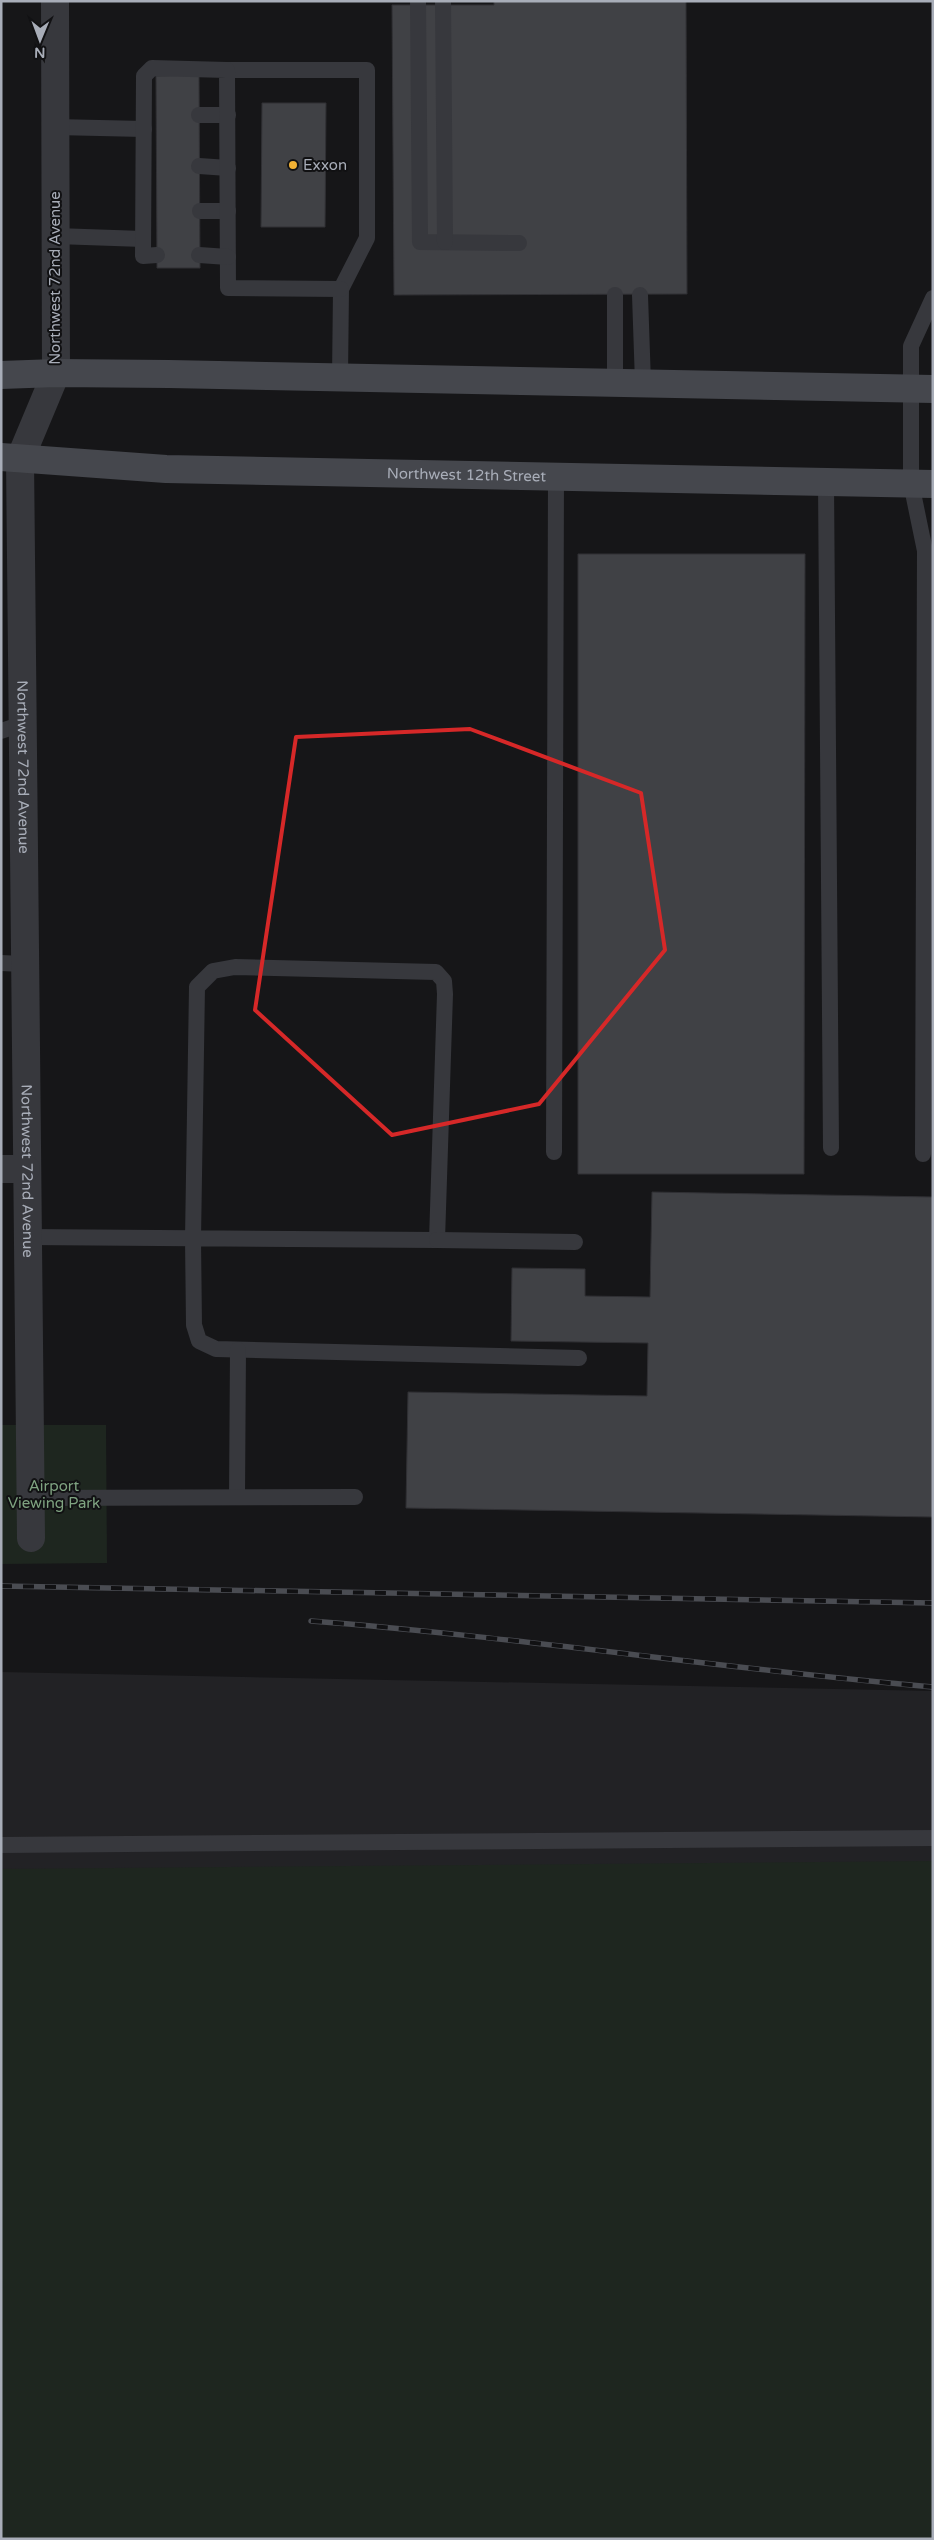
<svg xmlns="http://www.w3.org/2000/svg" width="934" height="2540" font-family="'Varela Round',sans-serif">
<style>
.built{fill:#222225}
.green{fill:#1e261f}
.building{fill:#404145;stroke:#303034}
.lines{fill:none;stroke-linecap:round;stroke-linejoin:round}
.service{stroke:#37383d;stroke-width:16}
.minor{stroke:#37383d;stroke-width:28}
.tertiary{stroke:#37383d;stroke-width:28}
.secondary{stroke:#45474d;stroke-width:28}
.rail-casing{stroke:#4a4c52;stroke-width:5.5}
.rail{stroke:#111113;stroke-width:4;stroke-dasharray:11;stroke-linecap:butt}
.marked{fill:none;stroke:#d62828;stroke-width:4;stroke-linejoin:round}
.poi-dot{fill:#f2b134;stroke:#111113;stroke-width:2}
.labels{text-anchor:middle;stroke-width:4;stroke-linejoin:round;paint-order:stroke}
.poi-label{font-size:15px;fill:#a8adb8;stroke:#111113;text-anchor:start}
.street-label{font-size:15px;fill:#a8adb8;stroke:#111113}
.park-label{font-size:15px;fill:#7fa381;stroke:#111113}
</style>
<rect width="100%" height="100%" fill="#161618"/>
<polygon class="built" points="1,1672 933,1691 933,2539 1,2539"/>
<g class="green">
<polygon points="1,1425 106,1425 107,1563 1,1564"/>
<polygon points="933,1861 933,2539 1,2539 1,1869"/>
</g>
<g class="building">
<polygon points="494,1 686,1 687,294 394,295 392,5 494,5"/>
<polygon points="199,75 200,268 157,268 156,76"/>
<polygon points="262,103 326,103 325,227 261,227"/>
<polygon points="578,554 805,554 804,1174 578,1174"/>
<polygon points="652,1192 933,1197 933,1517 406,1508 408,1392 647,1396 648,1343 511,1341 512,1268 585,1269 585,1296 650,1297"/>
</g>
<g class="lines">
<g class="service">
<polyline points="418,1 420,242 519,243"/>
<polyline points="443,1 445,242"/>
<polyline points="227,70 367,70 367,238 341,289 340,377"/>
<polyline points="199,115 228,115"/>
<polyline points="55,127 144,129"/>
<polyline points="199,166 228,168"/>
<polyline points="200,211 228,211"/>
<polyline points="56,236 143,239"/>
<polyline points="157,255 143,256 144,76 152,68 227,70 228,288 341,289"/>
<polyline points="199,255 228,257"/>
<polyline points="615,295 615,383"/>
<polyline points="640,295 643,383"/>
<polyline points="826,482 831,1148"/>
<polyline points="1,731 22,724"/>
<polyline points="1,963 23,964"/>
<polyline points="554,1152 556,476"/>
<polyline points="923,1154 925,551 911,483 911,346 933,298"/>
<polyline points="27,1237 437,1240 445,994 444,981 436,972 235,967 213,971 197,987 193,1239 194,1325 199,1341 216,1349 579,1358"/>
<polyline points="437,1240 575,1242"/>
<polyline points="237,1496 238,1350"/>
<polyline points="30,1498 355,1497"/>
<polyline points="1,1845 933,1838"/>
</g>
<g class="minor">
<path id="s1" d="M20 459 31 1538"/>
<polyline points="1,1169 26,1169"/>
</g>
<polyline class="tertiary" points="20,459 56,373 55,1"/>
<g class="secondary">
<polyline points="1,375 56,373 169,374 933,389"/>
<path id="s2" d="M1 457 166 469 933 484"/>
</g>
<g class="rail-casing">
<g id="rail">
<polyline points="1,1586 933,1603"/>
<path d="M311 1621C519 1637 725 1669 933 1687"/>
</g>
</g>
<use href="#rail" class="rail"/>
</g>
<path class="marked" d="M470 729 641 793 665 950 539 1104 392 1135 255 1010 296 737Z"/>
<circle class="poi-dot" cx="293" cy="165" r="5"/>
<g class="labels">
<g class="poi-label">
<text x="303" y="170">Exxon</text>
</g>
<g class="street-label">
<text transform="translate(55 278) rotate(-90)" y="5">Northwest 72nd Avenue</text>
<text dy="5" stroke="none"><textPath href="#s2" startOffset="466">Northwest 12th Street</textPath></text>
<text dy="5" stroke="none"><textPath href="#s1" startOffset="308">Northwest 72nd Avenue</textPath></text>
<text dy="5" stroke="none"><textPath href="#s1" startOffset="712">Northwest 72nd Avenue</textPath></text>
</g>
<g class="park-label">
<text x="54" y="1491">Airport<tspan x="54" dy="17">Viewing Park</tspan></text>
</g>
</g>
<rect width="934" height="2540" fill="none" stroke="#a8adb8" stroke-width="5"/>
<g transform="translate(40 40) rotate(181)" stroke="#111113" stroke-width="4" paint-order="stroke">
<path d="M0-4L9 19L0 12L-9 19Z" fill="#a8adb8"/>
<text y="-8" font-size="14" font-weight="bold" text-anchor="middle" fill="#a8adb8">N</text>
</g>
</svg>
